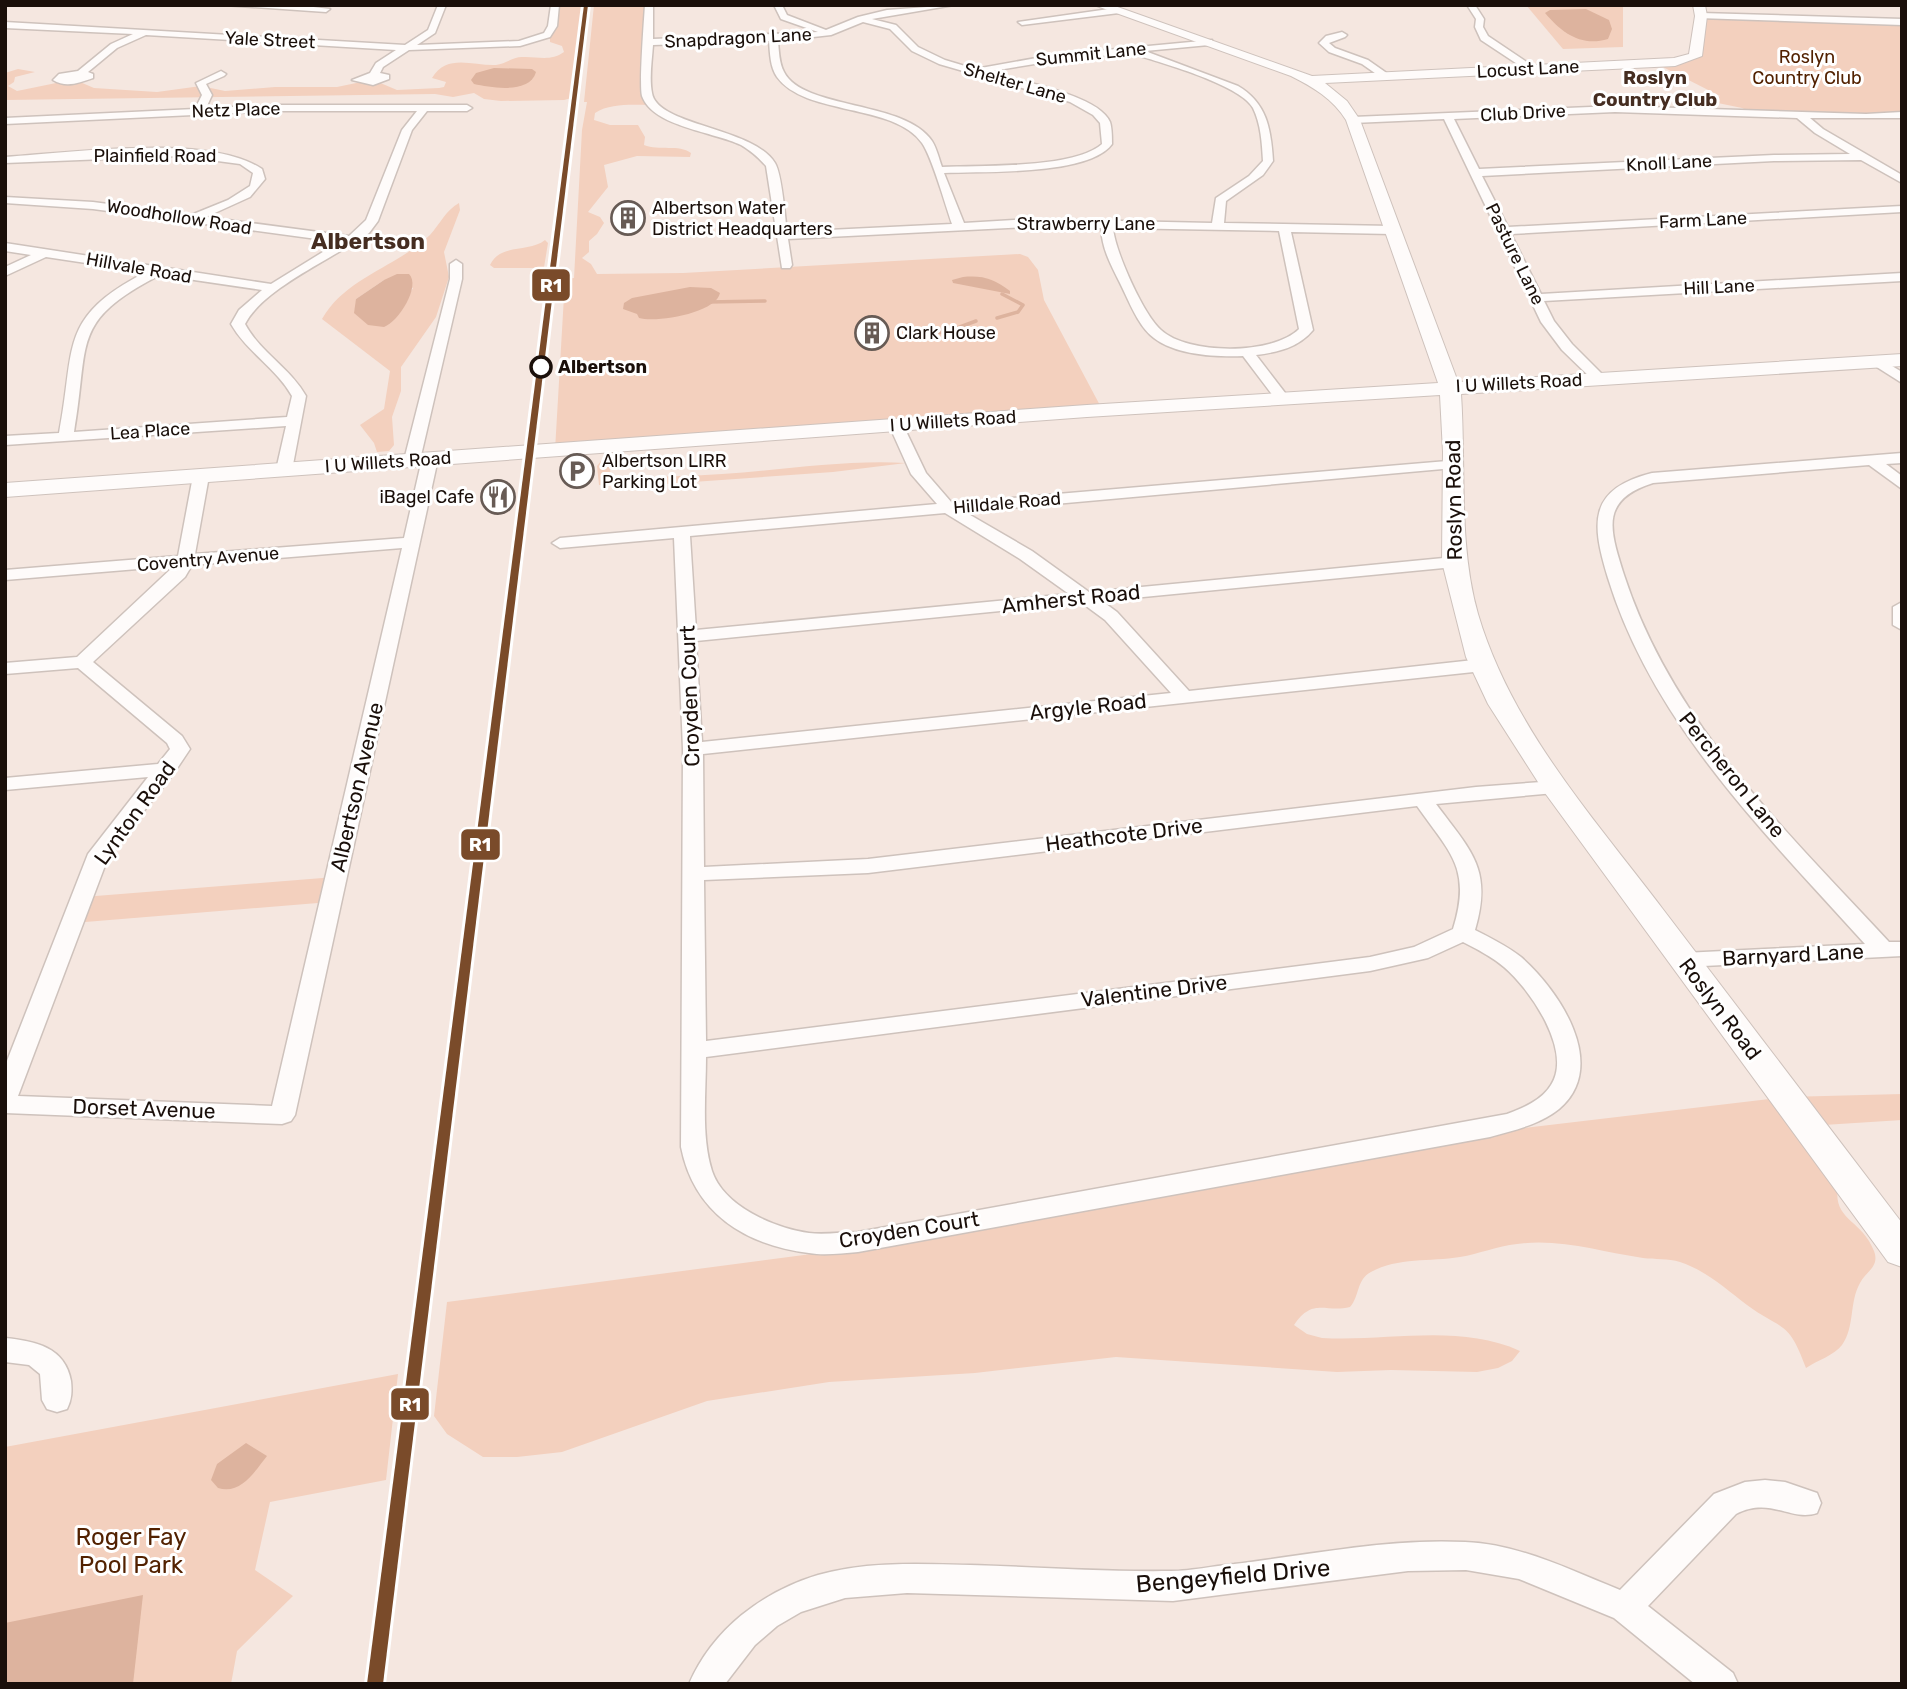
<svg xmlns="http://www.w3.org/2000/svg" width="1907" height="1689" font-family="Rubik,sans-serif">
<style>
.green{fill:#f3d0be;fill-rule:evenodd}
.water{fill:#ddb39e}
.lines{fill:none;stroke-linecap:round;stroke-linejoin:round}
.stream-far1{stroke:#ddb39e;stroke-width:3.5}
.stream{stroke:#ddb39e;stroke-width:4.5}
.street-casing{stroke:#cec2bc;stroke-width:3}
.secondary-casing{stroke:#cec2bc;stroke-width:2}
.street{fill:#fefbfa;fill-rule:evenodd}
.secondary{fill:#fefbfa;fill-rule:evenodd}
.rail-1-casing{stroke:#fff;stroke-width:6}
.rail-1{fill:#7a4b2a;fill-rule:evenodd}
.stop-dot{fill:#fff;stroke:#1a0f0a;stroke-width:3.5}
.labels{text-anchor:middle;stroke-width:6;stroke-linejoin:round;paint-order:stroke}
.far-street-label{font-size:18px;fill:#1a0f0a;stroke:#fff}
.far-park-label{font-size:18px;fill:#522100;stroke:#fff}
.far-poi-label{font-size:18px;fill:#1a0f0a;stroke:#fff;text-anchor:start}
.far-stop-label{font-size:18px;font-weight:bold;fill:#1a0f0a;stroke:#fff;text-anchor:start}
.far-neighbourhood-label{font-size:19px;font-weight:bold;fill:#452d21;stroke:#fff}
.street-label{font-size:21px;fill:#1a0f0a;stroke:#fff}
.far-district-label{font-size:23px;font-weight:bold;fill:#452d21;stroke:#fff}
.near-park-label{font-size:24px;fill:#522100;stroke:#fff}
.near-street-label{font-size:24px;fill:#1a0f0a;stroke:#fff}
.line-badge{stroke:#fff;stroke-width:2.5}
.badge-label{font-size:19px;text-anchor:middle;font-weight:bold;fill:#fff}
</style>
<rect width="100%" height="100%" fill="#f5e7e0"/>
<g class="green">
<path d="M555 5H583L572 98 564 100 501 101 484 99 474 93 453 97 435 94 5 100V73L18 69 35 72 15 77 14 82 8 86 17 91 61 82H80L94 88 157 92 201 86 225 91 275 87H337L361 82H378L397 90 439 88 444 87 446 82 432 78C447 53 473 66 496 65 505 64 513 57 522 57 537 56 550 62 564 52L562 46 550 42V39H540L547 36Z"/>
<path d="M594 5H649L650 105C632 105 611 103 595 113L594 120 610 125H638L645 137 644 145C659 151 679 144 691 153L690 157 637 156 604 165 608 187 588 212 600 217 604 223 597 234 589 241V252L582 258 591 264 597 274 683 273 1020 254 1028 257 1038 270 1044 300 1103 411 555 450 565 279 574 278 582 130 587 102H584Z"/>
<polygon points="1526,5 1623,5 1623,47 1563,49"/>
<polygon points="1701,16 1902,22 1902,115 1752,113 1742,108 1713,102 1715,98 1720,96 1657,64 1688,59"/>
<path d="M459 203 460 210 444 252 449 277 436 317 401 367V391L392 417 394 445 389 451 377 452 374 443 360 425 384 409 390 371 322 319C346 277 397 267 430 235 440 224 446 210 459 203ZM384 280 413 288 407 298 356 299Z"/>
<path d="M545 240 548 243 539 298 535 302 532 298C531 286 535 278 538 268H494L490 265C500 243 529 253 545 240Z"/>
<path d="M601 461 609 465 611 475C634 482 657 476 680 476 756 475 831 459 906 463L833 472 622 487 599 485 597 466Z"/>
<polygon points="335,877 330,902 73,923 83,897"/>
<path d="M1902 1094V1120L1808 1126 1841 1173C1826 1222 1860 1215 1874 1251 1880 1267 1866 1271 1860 1283 1849 1302 1855 1327 1842 1345 1835 1355 1816 1361 1806 1368 1788 1319 1784 1332 1747 1305 1726 1289 1705 1270 1680 1262 1668 1258 1655 1260 1643 1258 1601 1252 1560 1238 1517 1244 1497 1246 1479 1254 1460 1257 1430 1262 1398 1257 1371 1272 1356 1280 1360 1296 1350 1307 1325 1313 1313 1297 1294 1325L1307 1334 1322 1338C1387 1342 1458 1323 1520 1351L1512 1361 1498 1368 1477 1372 1391 1370 1337 1372 1116 1357 975 1373 829 1382 707 1401 562 1452 517 1457H483L447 1434 434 1416 447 1302 857 1248 1506 1130 1786 1097Z"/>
<polygon points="398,1374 386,1480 270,1502 255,1570 293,1596 237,1651 231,1684 5,1684 5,1447"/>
</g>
<g class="water">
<path d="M1586 9 1609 20 1612 29 1608 39C1581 47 1562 33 1545 13L1550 10Z"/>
<path d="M494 68 532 69 536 72C530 94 492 88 474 84L471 80 476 73Z"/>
<path d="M397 274H409C421 286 399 321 384 327L368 325 354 313 356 299 384 280Z"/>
<path d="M963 277C983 275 994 279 1010 291V294L953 283 952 280Z"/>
<path d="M690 287 711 288 720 293C716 313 657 323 639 318L637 314 623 309 624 303 632 298Z"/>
<path d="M246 1443 267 1456C255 1471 241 1495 218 1488L211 1480 217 1464Z"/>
<polygon points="143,1595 133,1684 5,1684 5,1623"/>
</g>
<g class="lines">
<g class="stream-far1">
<polyline points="708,302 765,301"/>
<polyline points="997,318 1018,312 1023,305 1002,294"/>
<polyline points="926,328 949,331 976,321"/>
</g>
<polyline class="stream" points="940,332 947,332"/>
<g class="street-casing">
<g id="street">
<polygon points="224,5 297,5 330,9 326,12"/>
<path d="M438 5H446L435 33 417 45 519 41 544 33 548 26 551 5H559L557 26 550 37 520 46 409 50 383 67 380 73 389 75V79L373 85 352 80 370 73 376 63 396 50 146 35 117 48 88 72 93 74V78C79 83 66 88 53 80L59 74 78 71 111 44 133 34 5 28V22L405 45 428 30Z"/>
<path d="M645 5H653V39L818 32 781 19 774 5H782L787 15 826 30 858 17 887 10 954 5 872 19 896 25 918 47 945 60 975 69 1053 55 1212 40V44L1209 45 1145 51 1238 86C1267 103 1271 129 1273 161L1263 175 1226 201 1224 223 1392 226 1398 230 1392 234 1291 232 1313 330C1298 348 1278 352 1256 355L1289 398 1282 402 1277 401 1243 356C1215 357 1176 355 1154 338 1138 326 1129 301 1120 283 1111 265 1102 249 1101 228L1030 227 788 239 792 265 790 268H782L766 166C758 157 751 151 741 145 715 132 653 127 642 96 639 85 644 21 645 5ZM863 22 890 29 912 51 939 64 1070 102 1093 115 1100 123 1102 144C1074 169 980 165 942 167 939 159 937 149 932 141 905 100 803 110 784 72 779 63 779 51 778 41L831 35ZM769 41C770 53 770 67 777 77 805 116 894 103 922 143 932 157 945 204 952 224L787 232C785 217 782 174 775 163 753 127 657 126 652 93 649 78 652 60 653 45ZM1130 53C1158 62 1240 84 1253 108 1261 124 1262 144 1263 161L1249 176 1216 198 1212 223 1030 219 964 223 944 173C983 171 1089 176 1112 144 1112 138 1112 128 1110 122 1098 94 1014 80 986 72L1053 61ZM1113 228 1279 231 1299 329C1273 355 1188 355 1161 330 1143 314 1115 251 1113 228Z"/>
<polygon points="1467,5 1475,5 1484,19 1483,27 1488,36 1534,67 1534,71 1528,71 1481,40 1475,27 1476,19"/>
<polygon points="1116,8 1119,13 1022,25 1018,22"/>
<polygon points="1701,13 1902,19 1902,25 1698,18 1698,14"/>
<polygon points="1342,32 1347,35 1345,37 1329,43 1335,48 1368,60 1388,74 1388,78 1382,78 1362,64 1329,52 1319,43 1326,36"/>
<path d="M221 71 226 74 224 76 206 84 212 95 206 108 277 105H467L472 108 467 111H427L412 130 378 221 369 233C336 257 263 288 245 324 260 352 290 368 306 396L292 470 284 475 276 470 286 426 5 445V436L59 433C76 347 57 318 146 272L46 257 5 276V267L31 255 5 251V243L271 284 339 242 93 209 5 203V197L93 202 191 215 228 200 250 186 253 173 240 164 180 156 5 163V157C71 153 208 133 262 169L265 179 250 197 206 217 349 236 366 220 402 130 417 111H277L5 124V118L195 109 202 95 196 83ZM160 275 262 290 239 310 231 324C247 352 276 368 292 396L287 417 74 432C90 342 69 322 160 275Z"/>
<path d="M1615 106 1866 114 1902 112V118H1810L1823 129 1902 175V183L1861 160 1774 161 1482 176 1508 227 1902 206V212L1511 234 1541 294 1902 273V281L1544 301 1554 321 1572 344 1607 379 1600 383 1595 382 1562 350 1541 322 1444 119 1353 123 1348 120 1353 117ZM1615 112 1797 118 1815 133 1850 154 1774 155 1479 169 1454 119Z"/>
<polygon points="456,260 462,264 462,279 420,460 412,465 404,460 450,279 450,264"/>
<polygon points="1877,357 1902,372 1902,383 1872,364 1872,358"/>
<path d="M896 421 903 425 926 473 952 503 1459 460 1462 463 1459 466 1454 468 965 512 1032 551 1089 592 1454 557 1462 562 1454 567 1102 601 1117 612 1189 691 1483 659 1492 665 1483 671 703 754 704 867 868 859 1476 787 1555 781 1562 783 1565 787 1562 791 1555 793 1436 804C1471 851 1493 869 1475 930 1491 938 1507 946 1521 957 1559 990 1610 1066 1559 1109 1539 1125 1514 1130 1490 1137L858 1252C842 1253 825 1256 809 1253 745 1245 694 1213 681 1147L683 749 674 538 560 548 552 543 560 538 937 504 911 474 889 425ZM945 513 1020 559 1069 594 696 630 690 536ZM1082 603 1105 620 1171 693 702 742 696 641ZM1417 806C1450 853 1472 868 1453 929L1414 947 1370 957 706 1041 704 880 868 873ZM1463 942C1477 949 1492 957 1504 967 1530 989 1573 1051 1551 1085 1542 1100 1523 1108 1507 1114L858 1232C842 1232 825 1235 809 1233 775 1228 724 1207 712 1171 701 1136 706 1094 706 1057L1370 971 1428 958Z"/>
<path d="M1902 453V463L1886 464 1902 476V489L1869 465 1653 483C1599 500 1610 530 1624 575 1672 723 1786 831 1889 942H1902V956L1683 967 1675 965 1672 960 1675 955 1683 953 1865 944C1765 833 1653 724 1608 578 1591 523 1588 489 1652 473Z"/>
<path d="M430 454 438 459 295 1115 291 1121 282 1124 5 1113V1066L88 854 148 777 5 790V778L158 764 170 749 167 743 78 668 5 674V663L77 657 174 566 5 580V570L178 556 193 476 201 471 209 476 195 554 404 538 422 459ZM402 548 272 1106 18 1096 109 855 174 773 190 749 182 736 93 662 185 577 192 565Z"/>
<polygon points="1902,602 1902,630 1893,625 1893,607"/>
<path d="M5 1338C35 1341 65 1347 71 1381 72 1391 72 1399 67 1409L57 1412 47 1409 42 1400 40 1374 29 1365 5 1362Z"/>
<path d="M1765 1480 1785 1482 1817 1493 1821 1503 1817 1513C1791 1522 1770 1496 1736 1514L1648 1606 1733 1673 1738 1684H1695L1614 1618 1519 1579 1466 1570 1408 1571 1173 1601 907 1593 845 1598 801 1612 777 1626 755 1645 725 1684H689C713 1629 762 1592 818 1575 868 1561 919 1564 970 1565 1037 1567 1104 1572 1171 1571 1191 1571 1213 1566 1234 1564 1309 1555 1388 1538 1465 1542 1519 1544 1570 1570 1620 1590L1714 1494 1745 1482Z"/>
</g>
</g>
<g class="secondary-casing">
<path id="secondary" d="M1094 5H1112L1312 76 1674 58 1689 54 1695 16 1693 5H1705L1707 16 1702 56 1675 66 1325 83 1347 101 1360 120 1458 382 1902 354V366L1461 394C1466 466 1458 544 1478 614 1511 726 1592 816 1662 908 1742 1013 1822 1118 1902 1223V1267L1888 1262 1545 793 1488 704 1466 657 1442 562 1443 452 1440 395 1087 417 5 497V483L1087 405 1438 383 1346 120C1333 99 1313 87 1291 76Z"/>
</g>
<use href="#street" class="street"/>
<use href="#secondary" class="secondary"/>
<g class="rail-1-casing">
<polygon id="rail-1" points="584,5 588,5 383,1684 367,1684"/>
</g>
<use href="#rail-1" class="rail-1"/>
</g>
<defs>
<g id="building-ring" transform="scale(1.75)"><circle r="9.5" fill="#fff" stroke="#675b55" stroke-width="1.5"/><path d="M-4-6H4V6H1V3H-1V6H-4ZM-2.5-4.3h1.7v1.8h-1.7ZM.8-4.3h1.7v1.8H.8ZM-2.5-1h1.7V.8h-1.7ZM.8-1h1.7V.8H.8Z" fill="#675b55"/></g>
<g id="parking-ring" transform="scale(1.75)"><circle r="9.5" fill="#fff" stroke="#675b55" stroke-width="1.5"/><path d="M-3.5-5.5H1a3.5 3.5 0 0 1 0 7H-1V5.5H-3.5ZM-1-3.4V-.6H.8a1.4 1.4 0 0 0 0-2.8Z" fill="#675b55"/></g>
<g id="restaurant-ring" transform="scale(1.75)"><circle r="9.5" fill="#fff" stroke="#675b55" stroke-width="1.5"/><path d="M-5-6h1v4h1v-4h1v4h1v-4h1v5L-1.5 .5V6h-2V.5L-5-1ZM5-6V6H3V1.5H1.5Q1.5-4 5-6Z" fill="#675b55"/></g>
</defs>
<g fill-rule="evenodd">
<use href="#building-ring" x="628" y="218"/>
<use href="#building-ring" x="872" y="333"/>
<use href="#parking-ring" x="577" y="471"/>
<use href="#restaurant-ring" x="498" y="497"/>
</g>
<circle class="stop-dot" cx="541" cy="367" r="10"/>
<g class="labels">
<g class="far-street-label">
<text transform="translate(738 38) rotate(-3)" y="6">Snapdragon Lane</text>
<text transform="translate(270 40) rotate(3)" y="6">Yale Street</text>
<text transform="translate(1091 54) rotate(-6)" y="6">Summit Lane</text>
<text transform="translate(1528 69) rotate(-3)" y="6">Locust Lane</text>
<text transform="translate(1015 83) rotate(16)" y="6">Shelter Lane</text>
<text transform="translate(236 110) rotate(-2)" y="6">Netz Place</text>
<text transform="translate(1523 113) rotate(-3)" y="6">Club Drive</text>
<text x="155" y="162">Plainfield Road</text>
<text transform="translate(1669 163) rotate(-3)" y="6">Knoll Lane</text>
<text transform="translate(179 217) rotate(9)" y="6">Woodhollow Road</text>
<text transform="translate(1703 220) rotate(-3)" y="6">Farm Lane</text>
<text x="1086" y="230">Strawberry Lane</text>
<text transform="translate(1515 254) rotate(64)" y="6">Pasture Lane</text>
<text transform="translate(139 268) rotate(10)" y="6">Hillvale Road</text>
<text transform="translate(1719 287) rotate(-3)" y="6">Hill Lane</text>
<text transform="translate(1519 383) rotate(-3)" y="6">I U Willets Road</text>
<text transform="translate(953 421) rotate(-4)" y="6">I U Willets Road</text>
<text transform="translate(150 431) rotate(-4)" y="6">Lea Place</text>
<text transform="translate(388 462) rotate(-4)" y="6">I U Willets Road</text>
<text transform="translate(1007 503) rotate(-5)" y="6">Hilldale Road</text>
<text transform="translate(208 559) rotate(-5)" y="6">Coventry Avenue</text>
</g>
<g class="far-park-label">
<text x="1807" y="63">Roslyn<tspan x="1807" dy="21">Country Club</tspan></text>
</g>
<g class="far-poi-label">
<text x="652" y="214">Albertson Water<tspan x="652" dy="21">District Headquarters</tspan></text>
<text x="896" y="339">Clark House</text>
<text x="602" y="467">Albertson LIRR<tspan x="602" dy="21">Parking Lot</tspan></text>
<text x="474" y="503" text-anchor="end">iBagel Cafe</text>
</g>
<g class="far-stop-label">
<text x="558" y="373">Albertson</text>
</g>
<g class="far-neighbourhood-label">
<text x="1655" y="84">Roslyn<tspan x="1655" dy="22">Country Club</tspan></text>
</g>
<g class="street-label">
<text transform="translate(1454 500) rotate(-91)" y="7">Roslyn Road</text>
<text transform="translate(1071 599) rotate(-6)" y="7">Amherst Road</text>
<text transform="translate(690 696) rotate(-92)" y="7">Croyden Court</text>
<text transform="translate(1088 707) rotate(-6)" y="7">Argyle Road</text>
<text transform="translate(1732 775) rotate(51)" y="7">Percheron Lane</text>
<text transform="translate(357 787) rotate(-77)" y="7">Albertson Avenue</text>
<text transform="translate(135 813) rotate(-54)" y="7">Lynton Road</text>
<text transform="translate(1124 835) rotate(-7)" y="7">Heathcote Drive</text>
<text transform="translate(1793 955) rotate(-3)" y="7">Barnyard Lane</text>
<text transform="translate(1154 991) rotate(-7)" y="7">Valentine Drive</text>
<text transform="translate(1720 1009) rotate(53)" y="7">Roslyn Road</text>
<text transform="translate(144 1109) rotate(2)" y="7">Dorset Avenue</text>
<text transform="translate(909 1230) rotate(-9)" y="7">Croyden Court</text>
</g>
<g class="far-district-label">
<text x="368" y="249">Albertson</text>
</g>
<g class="near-park-label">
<text x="131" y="1545">Roger Fay<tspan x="131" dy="28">Pool Park</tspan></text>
</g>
<g class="near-street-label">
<text transform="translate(1233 1576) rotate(-5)" y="8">Bengeyfield Drive</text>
</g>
</g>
<g class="line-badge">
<rect x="531" y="268" width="40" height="34" rx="7" fill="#7a4b2a"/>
<rect x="460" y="828" width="41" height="33" rx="7" fill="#7a4b2a"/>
<rect x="390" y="1387" width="40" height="34" rx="7" fill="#7a4b2a"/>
</g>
<g class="badge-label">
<text x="551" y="292">R1</text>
<text x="480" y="851">R1</text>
<text x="410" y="1411">R1</text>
</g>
<rect width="1907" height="1689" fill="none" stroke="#1a0f0a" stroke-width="14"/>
</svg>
